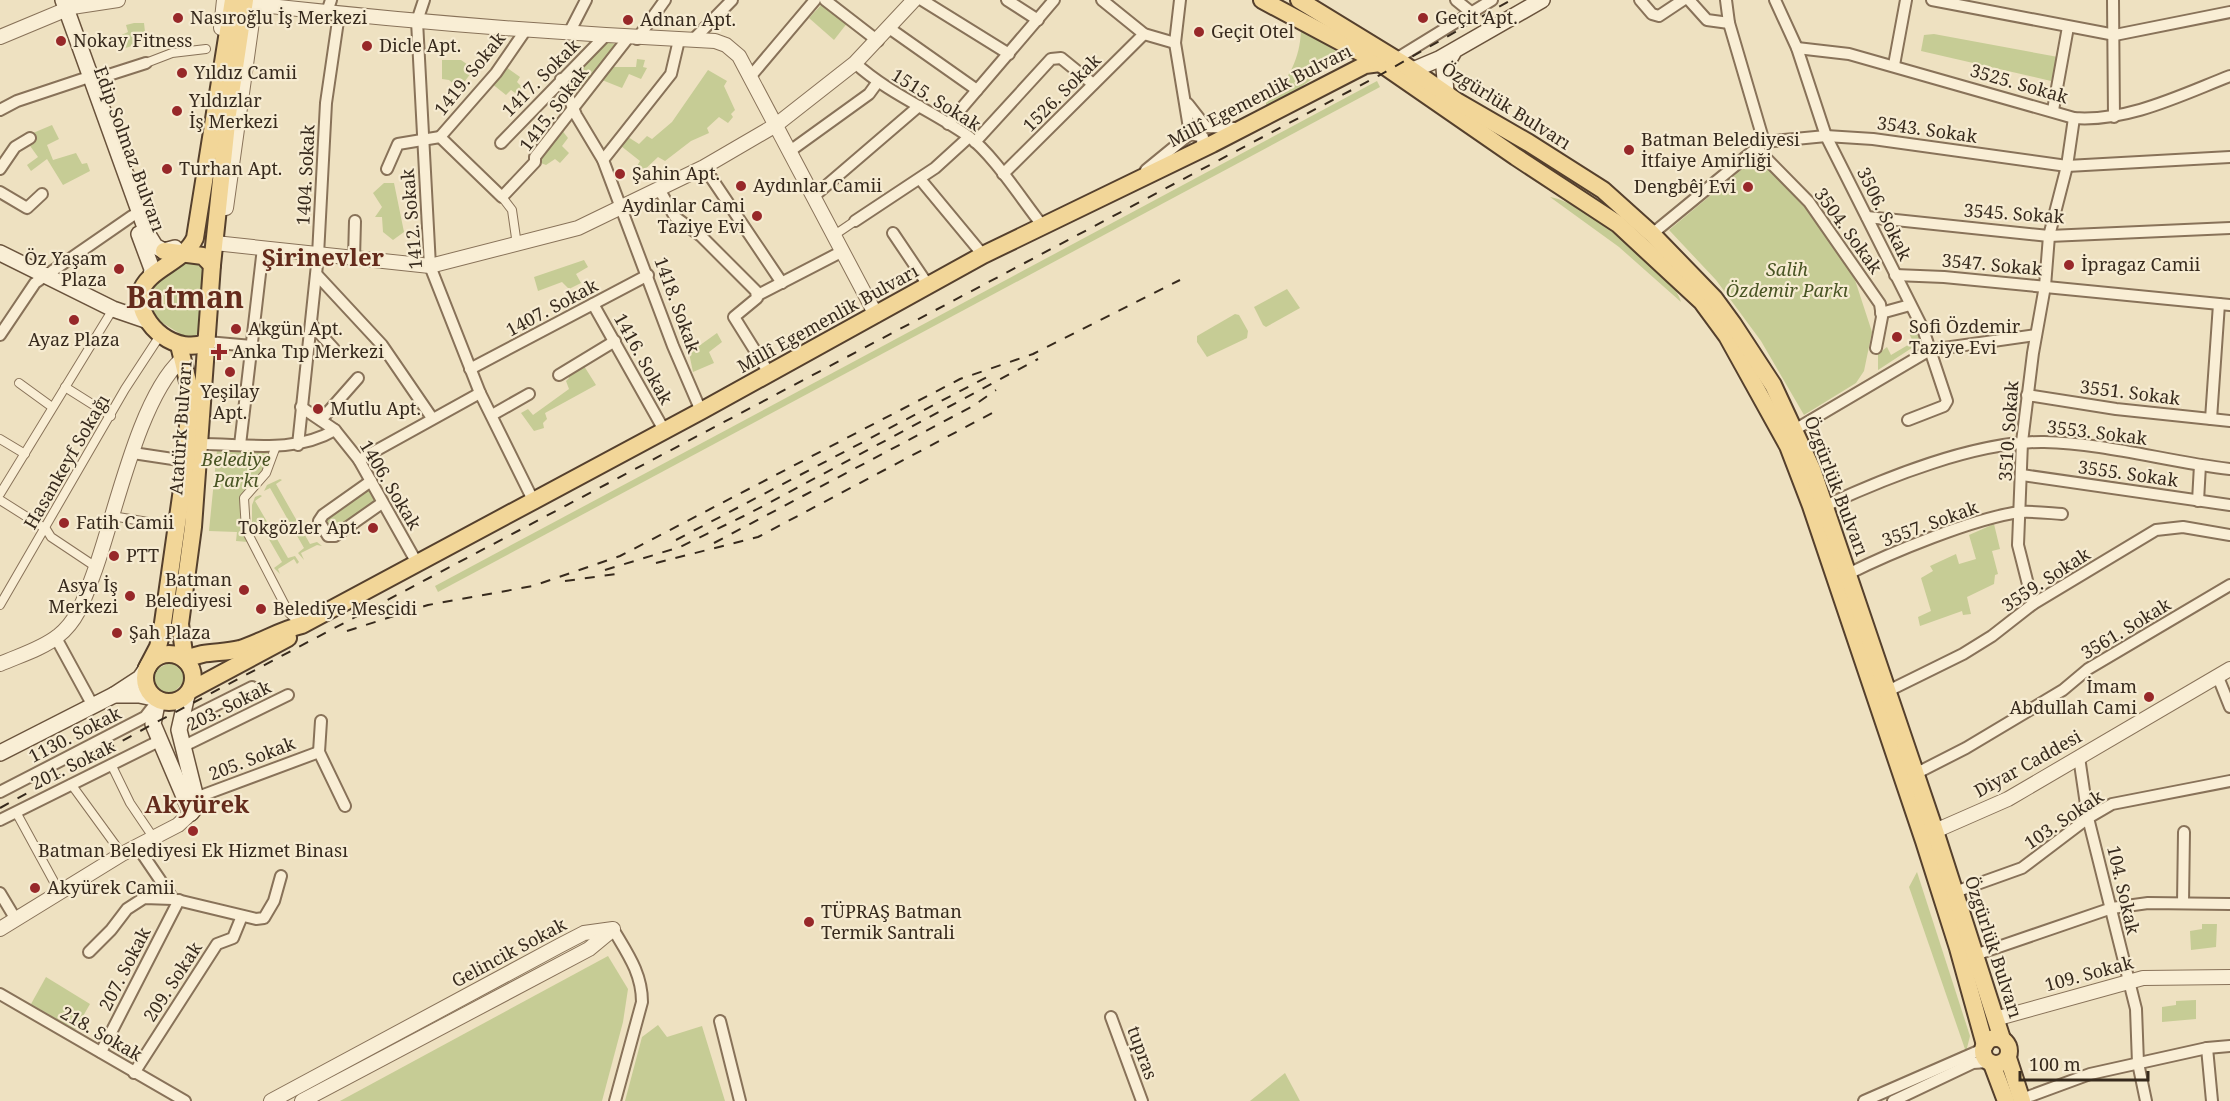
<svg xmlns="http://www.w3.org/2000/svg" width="2230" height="1101" font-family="'Noto Serif',serif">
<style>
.green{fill:#c6cc95}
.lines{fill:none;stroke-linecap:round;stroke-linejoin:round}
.pedestrian-casing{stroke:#887259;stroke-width:10}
.minor-casing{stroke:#887259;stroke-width:14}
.tertiary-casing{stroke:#887259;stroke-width:16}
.secondary-casing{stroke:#6a533c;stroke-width:18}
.primary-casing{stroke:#55402d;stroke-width:20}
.pedestrian{stroke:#f9eed5;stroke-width:8}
.minor{stroke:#f9eed5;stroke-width:10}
.tertiary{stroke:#f9eed5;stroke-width:14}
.secondary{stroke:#f9eed5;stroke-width:15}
.primary{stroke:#f2d698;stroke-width:16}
.rail{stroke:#372a1d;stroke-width:2;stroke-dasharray:10 10;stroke-linecap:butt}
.poi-dot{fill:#972829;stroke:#f6ebd1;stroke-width:2}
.labels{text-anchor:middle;stroke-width:4.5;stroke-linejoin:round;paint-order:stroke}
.poi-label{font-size:18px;fill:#372a1d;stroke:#f6ebd1;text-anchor:start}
.street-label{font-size:18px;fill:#372a1d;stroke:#f6ebd1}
.park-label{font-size:18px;font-style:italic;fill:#485423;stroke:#f6ebd1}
.district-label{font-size:24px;font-weight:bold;fill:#642b1c;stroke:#f6ebd1}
.town-label{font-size:30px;font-weight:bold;fill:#642b1c;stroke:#f6ebd1}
</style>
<rect width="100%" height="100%" fill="#eee1c1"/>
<g class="green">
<polygon points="822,4 848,22 834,40 809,18"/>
<polygon points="134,23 144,23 146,41 117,51 113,39 128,32 126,25"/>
<path d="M1301 30 1311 34 1343 56 1266 113V103C1287 82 1300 61 1301 30Z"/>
<polygon points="1934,34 2058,57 2051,81 1921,51 1924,35"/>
<polygon points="603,41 618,45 584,92 572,87 571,77"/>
<polygon points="637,59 645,60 643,67 647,68 641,79 629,74 622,88 602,80 613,67 636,67"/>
<polygon points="442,60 461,60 474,69 459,89 449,80 442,79"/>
<polygon points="506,67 520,77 517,82 522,87 518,95 511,90 506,95 491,83"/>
<polygon points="708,70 727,81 724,86 735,110 731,114 733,117 728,123 719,117 707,128 709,133 691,141 665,161 658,157 639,175 634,171 640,161 621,146 628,137 639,144 647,136 652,139 672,122"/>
<polygon points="1377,81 1380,87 438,592 435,586"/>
<polygon points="52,125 59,139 47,145 53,160 76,153 82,164 87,163 90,171 63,185 47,159 31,171 27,165 38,157 28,143 35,138 33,133"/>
<polygon points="561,129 568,138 562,146 569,153 560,163 555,159 546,165 538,162"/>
<polygon points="1753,160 1766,165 1790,187 1838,253 1855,280 1872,332 1864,371 1856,383 1804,415 1761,341 1716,280 1669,230"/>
<polygon points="384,183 394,183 404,232 393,240 383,232 382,217 375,217 382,207 373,193"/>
<path d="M1550 197C1580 200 1674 273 1681 302L1619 247Z"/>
<polygon points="188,260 196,261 205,267 200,331 195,336 187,338 153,317 147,298 157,282"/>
<polygon points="584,260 588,267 576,274 581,283 569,289 562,282 538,291 534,277"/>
<polygon points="1287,289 1300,308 1266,327 1263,325 1254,307"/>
<polygon points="1235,314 1239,315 1248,331 1247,338 1207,357 1197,342 1197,336"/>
<polygon points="1916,330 1921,342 1878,370 1878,354 1887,347 1891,355 1913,342 1909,333"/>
<polygon points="717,333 722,342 709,352 714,363 693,372 689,353"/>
<polygon points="584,366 596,385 545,413 547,419 543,423 544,428 534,431 521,413 528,409 533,415 569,389 566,381 569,378 567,373"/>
<path d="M217 450 274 451C255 491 226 492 248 542L236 541 237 532 209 531Z"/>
<polygon points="280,479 282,480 276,484 310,544 317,542 322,546 317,545 301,553 304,560 298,553 304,548 270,488 264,491 267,485"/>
<polygon points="368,487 377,501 333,532 325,520"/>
<polygon points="260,495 262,496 255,501 288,558 295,556 299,562 297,564 294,559 278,569 280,574 274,568 282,562 259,522 252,525 252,505 255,497"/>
<polygon points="1994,524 2000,549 1992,551 1998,574 1995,575 1994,584 1967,597 1971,614 1963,615 1962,611 1920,626 1918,617 1931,611 1921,578 1933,571 1930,566 1956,554 1959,564 1976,559 1969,535"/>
<polygon points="173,661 183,667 185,681 171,695 156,693 151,686 155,670"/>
<polygon points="1917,872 1970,1036 1966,1052 1909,887"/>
<polygon points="2202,924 2217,924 2216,947 2191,950 2190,931 2202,929"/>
<polygon points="608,956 628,989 623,1022 602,1101 340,1101"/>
<polygon points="46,977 90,1004 75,1030 31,1004"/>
<polygon points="2196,1000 2196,1019 2162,1022 2162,1007 2176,1005 2176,1001"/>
<polygon points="658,1025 667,1037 702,1026 725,1101 625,1101 642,1037"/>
<polygon points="1285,1073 1300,1101 1250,1101"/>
</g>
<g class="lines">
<g class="pedestrian-casing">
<g id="pedestrian">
<polyline points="146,63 172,53 206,49"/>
<polyline points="502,197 512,210 517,245"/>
<polyline points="833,236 855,221"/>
<polyline points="19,383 52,407"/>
<polyline points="65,387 111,416"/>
<polyline points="0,439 25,454"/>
<polyline points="276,446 266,473 244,498 246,530 289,613 301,624"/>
<polyline points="0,494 113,309"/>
<polyline points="0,500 46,529 51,537 96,567"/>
<polyline points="112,516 166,525"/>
<polyline points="0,605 125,389 161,334"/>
<polyline points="111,764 130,803 153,837"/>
<polyline points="71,784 122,854"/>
<polyline points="16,812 59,891"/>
</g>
</g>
<g class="minor-casing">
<g id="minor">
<polyline points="424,0 417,21 430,266 480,393 533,500"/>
<polyline points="825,0 878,41"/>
<polyline points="922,0 1009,54"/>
<polyline points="1007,0 1038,20"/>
<polyline points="1102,0 1144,34 1175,43"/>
<polyline points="1456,0 1472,13"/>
<polyline points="1640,0 1652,14 1659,16 1683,0"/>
<polyline points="1689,0 1707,20 1729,23"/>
<polyline points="1726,0 1729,23 1764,142"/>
<polyline points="1775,0 1797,48 1826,136 1923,329 1947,401 1944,406 1908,420"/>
<polyline points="1932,0 2115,35 2230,12"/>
<polyline points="2113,0 2114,117"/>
<polyline points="327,12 331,0"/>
<polyline points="889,28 977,90"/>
<polyline points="569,33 586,0"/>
<polyline points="637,39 665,0"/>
<polyline points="693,40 732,0"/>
<path d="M1797 48 1849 54 2074 118C2128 122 2181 95 2230 76"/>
<polyline points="1396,59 1492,0"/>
<path d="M855 63C889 94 931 110 968 136 993 154 1022 200 1042 225"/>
<polyline points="1894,65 1906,0"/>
<polyline points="750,77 815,0"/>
<polyline points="561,79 576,115 603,160 673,346 701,411"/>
<polyline points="93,80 146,63"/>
<polyline points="1188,104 1206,127 1236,128"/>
<polyline points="0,110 17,101 83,79"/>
<polyline points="2053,110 2068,27"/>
<polyline points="948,124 1054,0"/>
<polyline points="1190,134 1203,137 1201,149"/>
<polyline points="440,137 496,73 525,31"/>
<polyline points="975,142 1051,59 1061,58 1093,84"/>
<polyline points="501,143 605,36"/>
<polyline points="1756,148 1809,202 1880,304 1882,317 1876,348"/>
<polyline points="790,151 869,94 877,83"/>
<polyline points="603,160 671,74 679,40"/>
<polyline points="704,167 782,283"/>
<polyline points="0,169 15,147 30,138"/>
<polyline points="387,169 398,144 440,137 502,197 535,162 535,157 628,38"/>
<polyline points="1146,170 1190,134 1175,43 1180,0"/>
<polyline points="1003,174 1144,34"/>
<polyline points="920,179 983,255"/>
<polyline points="659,189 675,217 701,236 756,291 757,298 734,317 769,373"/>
<polyline points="0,192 27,208 42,194"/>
<polyline points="813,197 919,106"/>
<polyline points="1867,217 2049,236 2230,228"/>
<polyline points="855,221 935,168 969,137"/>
<polyline points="893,233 928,285"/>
<polyline points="1652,234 1764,142 1826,136 1873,139 2067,166 2230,157"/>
<polyline points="354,259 355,221"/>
<polyline points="317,275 382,345 432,418"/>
<polyline points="1895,275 1944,277 2230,305"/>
<polyline points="758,295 841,252"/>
<polyline points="593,304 664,430"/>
<polyline points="1881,313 1910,305"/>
<polyline points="312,325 334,349"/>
<polyline points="0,335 35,283 132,216"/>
<polyline points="207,342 252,346"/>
<polyline points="470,369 648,275"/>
<polyline points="559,375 615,341"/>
<polyline points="2027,395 2116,409 2230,421"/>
<polyline points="301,407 335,430 359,460 417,563"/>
<polyline points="492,415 529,394"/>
<polyline points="2211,419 2219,304"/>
<polyline points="321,420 358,378"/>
<polyline points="1796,429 1930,350 2036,335"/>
<path d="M200 444C246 444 294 454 335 430"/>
<polyline points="240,445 263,248"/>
<polyline points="298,445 318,255 326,103 339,14"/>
<polyline points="133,453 186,461"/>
<polyline points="359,460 480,393"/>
<polyline points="2022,475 2230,505"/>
<polyline points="371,481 323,515 319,521 328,536 335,536 382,503"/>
<polyline points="2198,501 2200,465"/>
<path d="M1825 506C1885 478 1977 441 2044 442 2106 443 2168 462 2230 469"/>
<path d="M1848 574C1890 553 1974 518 2020 512 2033 511 2048 513 2062 514"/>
<polyline points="2033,604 2018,545 2022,442 2033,353 2045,286 2049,236 2067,166 2074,118"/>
<polyline points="56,638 92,704"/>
<polyline points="2218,677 2230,707"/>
<polyline points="1888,691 1963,654 1992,636 2033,604 2156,530 2183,527 2230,535"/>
<polyline points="321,721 319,752 345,806"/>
<polyline points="180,723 252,687"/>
<polyline points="184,746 288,695"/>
<polyline points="2079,757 2088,818 2136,1009 2138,1063 2146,1101"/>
<polyline points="1915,774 1966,748 2063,690 2088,669 2230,585"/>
<polyline points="0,792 145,717 155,704"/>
<polyline points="190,800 319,752"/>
<polyline points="0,820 161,740"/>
<polyline points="137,846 173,899"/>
<polyline points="1955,892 2022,868 2088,818 2112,804 2230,781"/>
<polyline points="0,893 15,918"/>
<polyline points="2183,903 2184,832"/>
<path d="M613 929C627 953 642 973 642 1002L615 1101"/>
<polyline points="89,952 111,930 127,909 144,898 173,899 256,919 264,918 274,901 281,876"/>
<polyline points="1975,955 2112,908 2148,903 2230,904"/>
<polyline points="0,994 185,1101"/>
<polyline points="1111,1017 1142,1101"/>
<polyline points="720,1021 740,1101"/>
<polyline points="2207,1048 2212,1101"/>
<polyline points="101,1052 179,900"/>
<polyline points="134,1073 217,944 233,938 242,916"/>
<polyline points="2022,1099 2090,1074 2207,1048 2230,1046"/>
<polyline points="1864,1101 1983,1049"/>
<polyline points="1893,1101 1973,1063 1988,1062"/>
</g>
</g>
<g class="tertiary-casing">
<g id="tertiary">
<path d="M244 0 261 5C412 22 563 34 715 41L726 45 739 56 876 315"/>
<polyline points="221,28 224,0"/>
<polyline points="0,37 72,7 118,0"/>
<polyline points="226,208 255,0"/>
<polyline points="215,243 430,266 578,228 704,167 776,125 855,63 914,0"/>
<path d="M0 664C18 656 42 649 58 636 79 620 86 594 95 570 115 515 139 398 181 360"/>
<polyline points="1935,831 2008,799 2230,669"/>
<polyline points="0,929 122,854 178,825 191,813"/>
<polyline points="1995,1019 2143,978 2230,977"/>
<polyline points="271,1101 559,946 584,933 613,929"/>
<polyline points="302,1101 589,949 612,930"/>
</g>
</g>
<g class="secondary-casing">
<g id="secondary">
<polyline points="63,0 147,233 155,246 164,251 175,248"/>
<polyline points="1413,70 1439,59 1542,0"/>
<polyline points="1446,92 1444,68 1453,53"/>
<polyline points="139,234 152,269 151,277"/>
<polyline points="0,253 113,309 148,321"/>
<polyline points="114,695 140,678 147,668"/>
<polyline points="187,695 179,730 196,798 195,808 191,813"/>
<polyline points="0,753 114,695 139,695 158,699 153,724 191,813"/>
</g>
</g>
<g class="primary-casing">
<g id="primary">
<path d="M245 0 228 114 212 265 193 527 180 624 185 660C204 650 221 654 240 649 262 642 280 630 302 625L701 411 983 255 1212 144 1365 65 1380 63"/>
<polyline points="1262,0 1380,63 1516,157 1618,224 1702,302 1727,336 1788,446 1811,506 1924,841 1958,948 1985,1045"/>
<polyline points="1299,0 1402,63 1458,102 1529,143 1603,190 1652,234 1714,298 1733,324 1773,385 1812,469 1935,831 2002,1039"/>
<polyline points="164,251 203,256 212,265"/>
<path d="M207 342C178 356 139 327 140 294 147 268 184 263 195 238L233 0"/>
<circle cx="169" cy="678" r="24"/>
<polyline points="147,668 158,647 162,630 186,461 190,390 179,345"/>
<polyline points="191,690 288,638"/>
<circle cx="1996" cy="1051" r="13"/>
<polyline points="2008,1058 2022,1101"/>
<polyline points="1992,1064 2006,1101"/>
</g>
</g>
<use href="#pedestrian" class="pedestrian"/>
<use href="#minor" class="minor"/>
<use href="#tertiary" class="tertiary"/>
<use href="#secondary" class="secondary"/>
<use href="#primary" class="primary"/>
<g class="rail">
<polyline points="676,540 987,377"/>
<polyline points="714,543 973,406 996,390"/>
<polyline points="656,563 758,537 994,412"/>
<polyline points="605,570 680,547 750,513 1038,359"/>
<polyline points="565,581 616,574"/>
<polyline points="347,631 428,605 533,586 620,556 960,379 1033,354 1180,280"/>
<polyline points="0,808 153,724 1380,75 1511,0"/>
</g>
</g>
<g class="poi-dot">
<circle cx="178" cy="18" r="6"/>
<circle cx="1423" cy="18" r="6"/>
<circle cx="628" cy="20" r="6"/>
<circle cx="1199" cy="32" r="6"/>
<circle cx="61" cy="41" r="6"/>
<circle cx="367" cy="46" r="6"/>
<circle cx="182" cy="73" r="6"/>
<circle cx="177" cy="111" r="6"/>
<circle cx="1629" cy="150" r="6"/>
<circle cx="167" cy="169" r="6"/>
<circle cx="620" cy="174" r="6"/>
<circle cx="741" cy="186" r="6"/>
<circle cx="1748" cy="187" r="6"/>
<circle cx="757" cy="216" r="6"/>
<circle cx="2069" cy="265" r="6"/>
<circle cx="119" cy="269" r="6"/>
<circle cx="74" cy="320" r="6"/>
<circle cx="236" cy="329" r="6"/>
<circle cx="1897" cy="337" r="6"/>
<path d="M216 343h6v6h6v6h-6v6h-6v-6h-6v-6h6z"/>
<circle cx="230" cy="372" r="6"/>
<circle cx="318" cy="409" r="6"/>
<circle cx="64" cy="523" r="6"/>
<circle cx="373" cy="528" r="6"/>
<circle cx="114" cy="556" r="6"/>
<circle cx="244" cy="590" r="6"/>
<circle cx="130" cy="596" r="6"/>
<circle cx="261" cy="609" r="6"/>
<circle cx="117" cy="633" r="6"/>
<circle cx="2149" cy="697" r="6"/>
<circle cx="193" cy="831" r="6"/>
<circle cx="35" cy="888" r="6"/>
<circle cx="809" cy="922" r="6"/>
</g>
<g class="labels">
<g class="poi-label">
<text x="190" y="24">Nasıroğlu İş Merkezi</text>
<text x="1435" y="24">Geçit Apt.</text>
<text x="640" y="26">Adnan Apt.</text>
<text x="1211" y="38">Geçit Otel</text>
<text x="73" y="47">Nokay Fitness</text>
<text x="379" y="52">Dicle Apt.</text>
<text x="194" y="79">Yıldız Camii</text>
<text x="189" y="107">Yıldızlar<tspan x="189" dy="21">İş Merkezi</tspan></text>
<text x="1641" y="146">Batman Belediyesi<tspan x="1641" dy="21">İtfaiye Amirliği</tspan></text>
<text x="179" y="175">Turhan Apt.</text>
<text x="632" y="180">Şahin Apt.</text>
<text x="753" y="192">Aydınlar Camii</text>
<text x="1736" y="193" text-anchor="end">Dengbêj Evi</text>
<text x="745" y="212" text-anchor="end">Aydınlar Cami<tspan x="745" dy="21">Taziye Evi</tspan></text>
<text x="107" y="265" text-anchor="end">Öz Yaşam<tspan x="107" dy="21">Plaza</tspan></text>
<text x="2081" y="271">İpragaz Camii</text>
<text x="1909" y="333">Sofi Özdemir<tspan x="1909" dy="21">Taziye Evi</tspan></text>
<text x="248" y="335">Akgün Apt.</text>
<text x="74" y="346" text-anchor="middle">Ayaz Plaza</text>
<text x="232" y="358">Anka Tıp Merkezi</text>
<text x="230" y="398" text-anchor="middle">Yeşilay<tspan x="230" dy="21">Apt.</tspan></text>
<text x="330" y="415">Mutlu Apt.</text>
<text x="76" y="529">Fatih Camii</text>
<text x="361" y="534" text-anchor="end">Tokgözler Apt.</text>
<text x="126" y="562">PTT</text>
<text x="232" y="586" text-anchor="end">Batman<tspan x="232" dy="21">Belediyesi</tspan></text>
<text x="118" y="592" text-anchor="end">Asya İş<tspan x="118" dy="21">Merkezi</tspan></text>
<text x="273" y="615">Belediye Mescidi</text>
<text x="129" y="639">Şah Plaza</text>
<text x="2137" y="693" text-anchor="end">İmam<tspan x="2137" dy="21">Abdullah Cami</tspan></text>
<text x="193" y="857" text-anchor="middle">Batman Belediyesi Ek Hizmet Binası</text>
<text x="47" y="894">Akyürek Camii</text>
<text x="821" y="918">TÜPRAŞ Batman<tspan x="821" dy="21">Termik Santrali</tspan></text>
</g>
<g class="street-label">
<text transform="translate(470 74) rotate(-51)" y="6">1419. Sokak</text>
<text transform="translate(541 78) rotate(-45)" y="6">1417. Sokak</text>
<text transform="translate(2019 84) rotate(16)" y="6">3525. Sokak</text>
<text transform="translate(1062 93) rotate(-45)" y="6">1526. Sokak</text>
<text transform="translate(1260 96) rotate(-27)" y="6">Millî Egemenlik Bulvarı</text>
<text transform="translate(936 100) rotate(32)" y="6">1515. Sokak</text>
<text transform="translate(1506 106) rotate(32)" y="6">Özgürlük Bulvarı</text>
<text transform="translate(554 109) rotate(-53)" y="6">1415. Sokak</text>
<text transform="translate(1927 130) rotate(8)" y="6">3543. Sokak</text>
<text transform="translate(129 149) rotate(70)" y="6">Edip Solmaz Bulvarı</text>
<text transform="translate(306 175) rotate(-87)" y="6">1404. Sokak</text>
<text transform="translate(1884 214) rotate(64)" y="6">3506. Sokak</text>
<text transform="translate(2014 214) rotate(4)" y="6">3545. Sokak</text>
<text transform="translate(412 219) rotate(-95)" y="6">1412. Sokak</text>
<text transform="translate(1848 231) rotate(54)" y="6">3504. Sokak</text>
<text transform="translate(1992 265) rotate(5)" y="6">3547. Sokak</text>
<text transform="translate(677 305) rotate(70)" y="6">1418. Sokak</text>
<text transform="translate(552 308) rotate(-28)" y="6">1407. Sokak</text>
<text transform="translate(828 319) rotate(-29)" y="6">Millî Egemenlik Bulvarı</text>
<text transform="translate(643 359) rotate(61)" y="6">1416. Sokak</text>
<text transform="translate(2130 393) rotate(7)" y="6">3551. Sokak</text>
<text transform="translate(181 428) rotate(-86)" y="6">Atatürk Bulvarı</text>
<text transform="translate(2009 431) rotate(-86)" y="6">3510. Sokak</text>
<text transform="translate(2097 433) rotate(7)" y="6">3553. Sokak</text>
<text transform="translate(67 462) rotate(-60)" y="6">Hasankeyf Sokağı</text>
<text transform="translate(2128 474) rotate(8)" y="6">3555. Sokak</text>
<text transform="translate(390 485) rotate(59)" y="6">1406. Sokak</text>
<text transform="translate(1836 486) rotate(69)" y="6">Özgürlük Bulvarı</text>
<text transform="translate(1930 524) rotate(-20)" y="6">3557. Sokak</text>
<text transform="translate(2046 580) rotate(-33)" y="6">3559. Sokak</text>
<text transform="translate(2126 629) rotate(-31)" y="6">3561. Sokak</text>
<text transform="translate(229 706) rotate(-26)" y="6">203. Sokak</text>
<text transform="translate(75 735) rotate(-27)" y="6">1130. Sokak</text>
<text transform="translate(252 759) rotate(-21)" y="6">205. Sokak</text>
<text transform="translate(2028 764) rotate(-29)" y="6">Diyar Caddesi</text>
<text transform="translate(73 765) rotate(-26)" y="6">201. Sokak</text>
<text transform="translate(2064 820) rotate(-34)" y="6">103. Sokak</text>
<text transform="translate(2123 890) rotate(77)" y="6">104. Sokak</text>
<text transform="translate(1993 947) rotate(72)" y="6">Özgürlük Bulvarı</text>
<text transform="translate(509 953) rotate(-28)" y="6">Gelincik Sokak</text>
<text transform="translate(125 969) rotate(-63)" y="6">207. Sokak</text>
<text transform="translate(2089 974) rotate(-15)" y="6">109. Sokak</text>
<text transform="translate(173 982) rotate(-57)" y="6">209. Sokak</text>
<text transform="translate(101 1034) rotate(30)" y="6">218. Sokak</text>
<text transform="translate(1142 1053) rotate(70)" y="6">tupras</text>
</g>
<g class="park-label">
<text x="1787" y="276">Salih<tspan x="1787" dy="21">Özdemir Parkı</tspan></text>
<text x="236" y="466">Belediye<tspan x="236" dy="21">Parkı</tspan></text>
</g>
<g class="district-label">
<text x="323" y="266">Şirinevler</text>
<text x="197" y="813">Akyürek</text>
</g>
<g class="town-label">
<text x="185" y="308">Batman</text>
</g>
</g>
<path d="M2020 1071v9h128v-9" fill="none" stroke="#372a1d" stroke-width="3"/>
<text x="2029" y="1071" font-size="18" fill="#372a1d" stroke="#f6ebd1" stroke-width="4.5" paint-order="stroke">100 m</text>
</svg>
